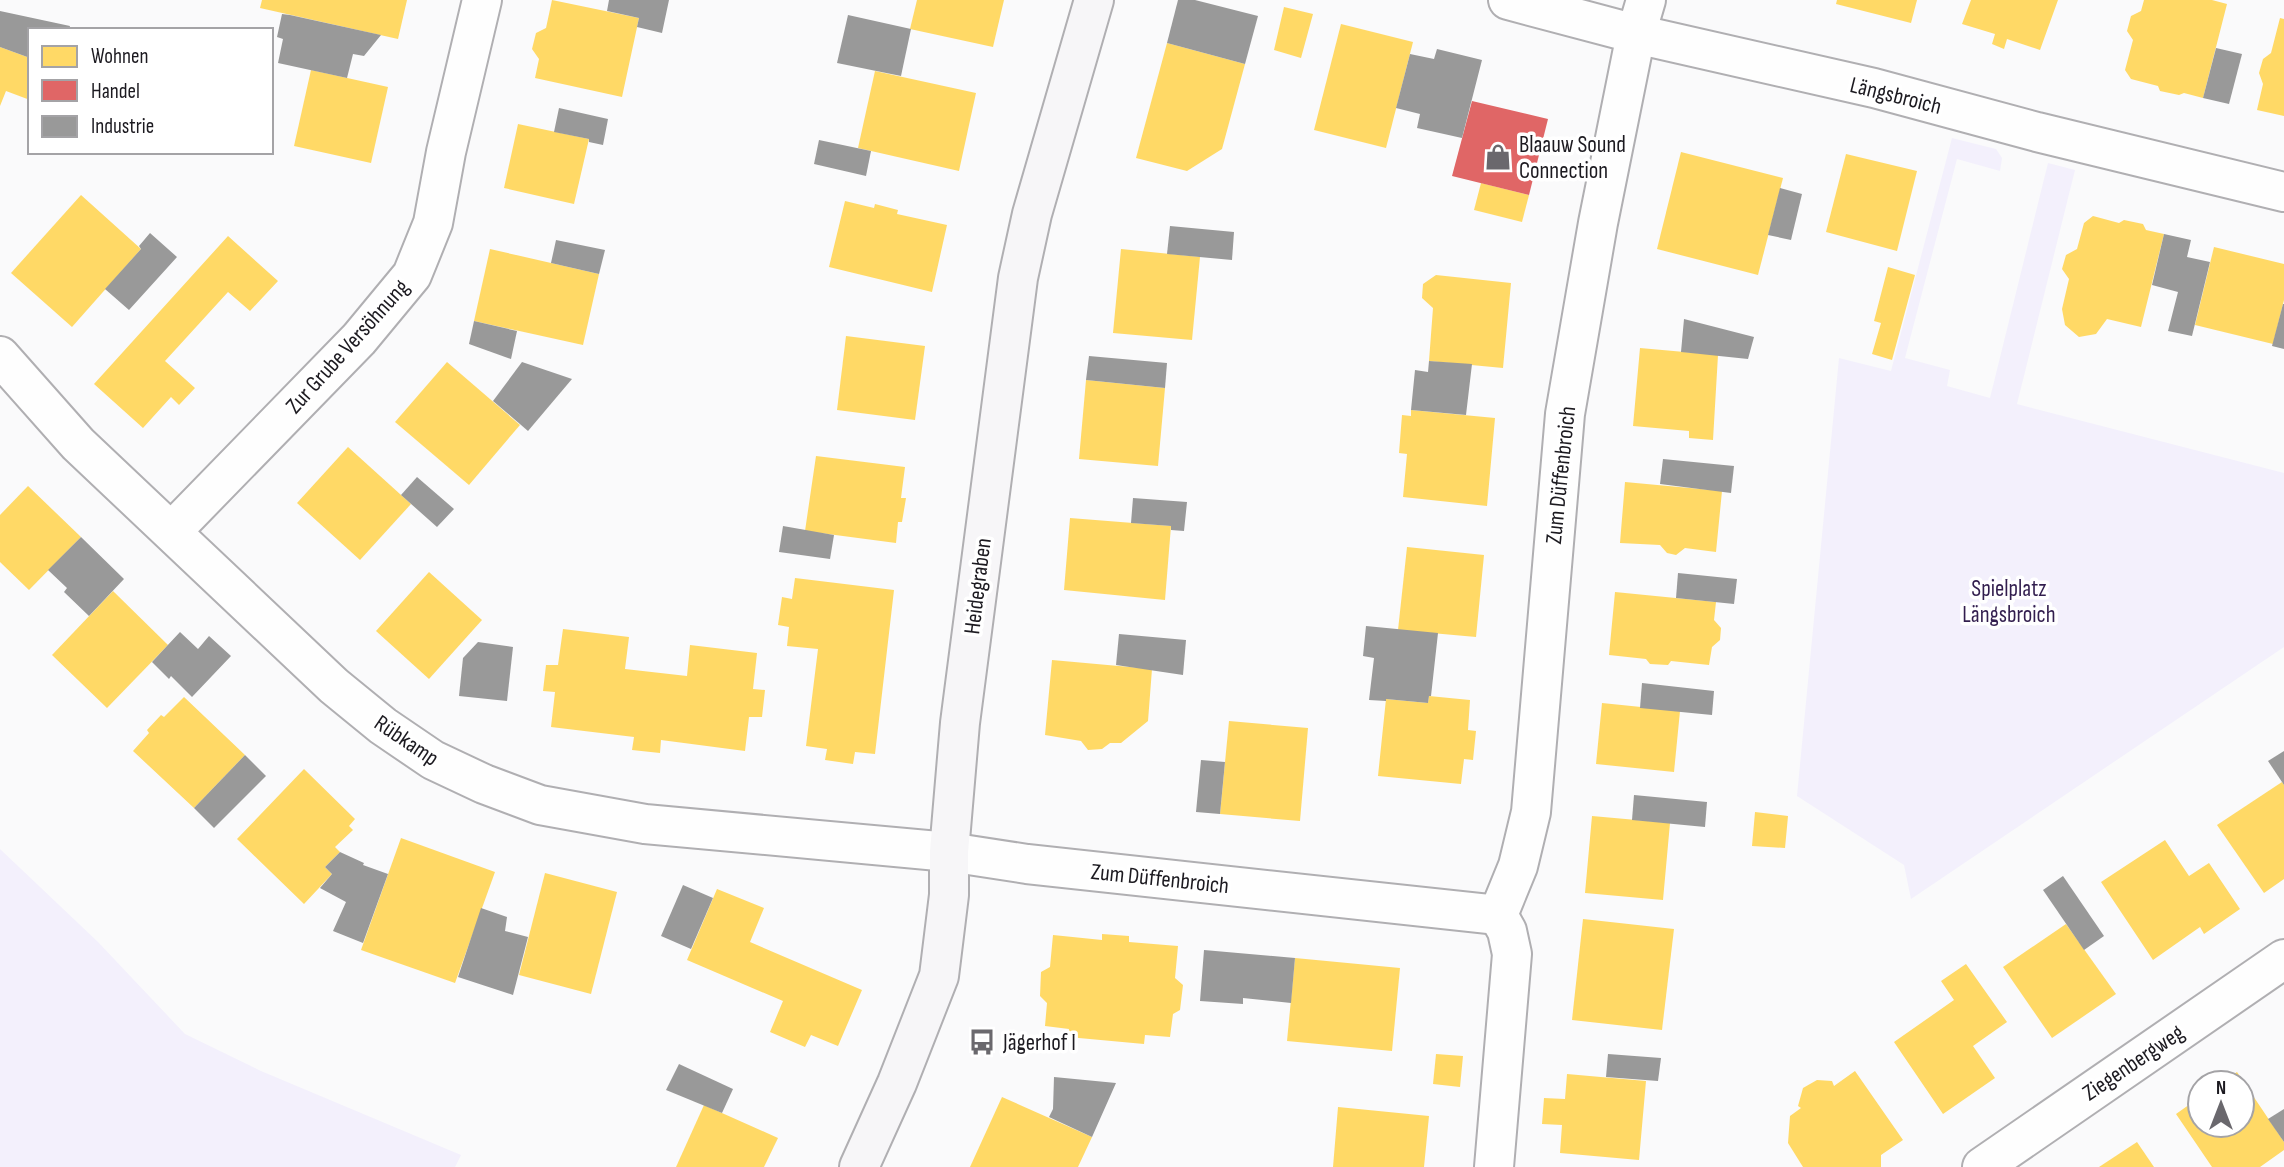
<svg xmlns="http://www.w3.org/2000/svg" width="2284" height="1167" font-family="'Sofia Sans Condensed',sans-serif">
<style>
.green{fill:#f3f0fc}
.homes{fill:#ffd966}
.shops{fill:#e06666}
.industry{fill:#999}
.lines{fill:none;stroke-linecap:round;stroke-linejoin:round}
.minor-casing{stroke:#b0afb2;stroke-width:42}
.secondary-casing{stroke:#b0afb2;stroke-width:42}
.minor{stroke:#fefefe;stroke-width:38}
.secondary{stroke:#f7f6f8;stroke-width:38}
.labels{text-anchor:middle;stroke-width:7;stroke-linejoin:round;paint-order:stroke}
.street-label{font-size:23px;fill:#1c1a20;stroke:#fff}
.poi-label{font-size:23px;fill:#1c1a20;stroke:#fff;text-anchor:start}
.park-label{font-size:23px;fill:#321e4e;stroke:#fff}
</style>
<rect width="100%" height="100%" fill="#fafafb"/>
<g class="green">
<polygon points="1952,138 1996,149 2002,158 2000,171 1957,159 1905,358 1950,370 1947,386 1990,398 2048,163 2075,170 2017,404 2284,473 2284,647 1911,899 1904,865 1797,796 1839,358 1891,371"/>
<polygon points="0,849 98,942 185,1034 261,1071 461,1155 455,1167 0,1167"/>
</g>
<g class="homes">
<polygon points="262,0 407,0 398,39 260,8"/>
<polygon points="552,0 639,18 622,97 535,78 539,59 532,49 536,33 546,28"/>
<polygon points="917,0 1004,0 993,47 910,29"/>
<polygon points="1837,0 1917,0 1911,23 1836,4"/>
<polygon points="1971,0 2058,0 2040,50 2007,39 2004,49 1992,44 1995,34 1962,24"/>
<polygon points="2144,0 2212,0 2227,4 2203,98 2184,93 2179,95 2160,91 2158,86 2131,79 2125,70 2133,40 2127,31 2131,16 2141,11"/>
<polygon points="1284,7 1313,14 1301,58 1274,50"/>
<polygon points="2280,18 2284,19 2284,116 2257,110 2263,84 2259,73 2263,59 2271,53"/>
<polygon points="1341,24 1413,42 1386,148 1314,130"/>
<polygon points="1167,43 1245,64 1222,149 1187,171 1136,158"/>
<polygon points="0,47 30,58 30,100 6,91 0,106"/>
<polygon points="311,70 388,87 371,163 294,146"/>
<polygon points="875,71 976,93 959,171 858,148"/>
<polygon points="518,124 589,139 574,204 504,188"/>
<polygon points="1681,152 1783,178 1758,275 1657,249"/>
<polygon points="1846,154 1917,171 1897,251 1826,232"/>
<polygon points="1481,183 1529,195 1522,222 1474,210"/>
<polygon points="81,195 141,249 72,327 11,273"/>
<polygon points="845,201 874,208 875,204 898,210 897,214 947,225 932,292 829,267"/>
<polygon points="2093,216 2119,223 2124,220 2143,224 2146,230 2164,234 2141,327 2107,319 2096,334 2079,337 2065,325 2062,309 2069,279 2062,269 2066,255 2077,249 2084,223"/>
<polygon points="228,236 278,281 250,311 228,292 165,361 195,388 179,405 171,397 143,428 94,384"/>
<polygon points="2214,247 2284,264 2284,300 2273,344 2195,325"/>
<polygon points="490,249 599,274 583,345 474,321"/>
<polygon points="1121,249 1200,257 1192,340 1113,333"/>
<polygon points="1888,267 1915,275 1892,360 1872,354 1881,323 1874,321"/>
<polygon points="1436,275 1511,283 1503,368 1429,361 1433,308 1422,298 1423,284"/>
<polygon points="846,336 925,346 915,420 837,410"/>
<polygon points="1640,348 1718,355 1713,440 1689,438 1689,431 1633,426"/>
<polygon points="447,362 520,425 469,485 395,422"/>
<polygon points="1086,380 1165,388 1158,466 1079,459"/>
<polygon points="1411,410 1495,418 1487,506 1403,497 1407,454 1399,453 1402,415 1411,416"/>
<polygon points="348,447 411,504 360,560 297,503"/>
<polygon points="816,456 905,467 901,498 906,498 902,522 898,522 896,543 805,531"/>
<polygon points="1625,482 1722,491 1716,552 1685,548 1676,555 1667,553 1660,545 1620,543"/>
<polygon points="28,486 81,537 29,590 0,562 0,515"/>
<polygon points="1070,518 1171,526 1165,600 1064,590"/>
<polygon points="1407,547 1484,555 1476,637 1398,630"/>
<polygon points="429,572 482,620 429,679 376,631"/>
<polygon points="795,578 894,590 875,754 855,752 853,764 825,760 827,749 806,746 818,649 787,646 789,627 778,625 782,597 792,599"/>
<polygon points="113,591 168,645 107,708 52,655"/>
<polygon points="1615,592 1716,602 1714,620 1721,628 1720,640 1712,647 1709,665 1671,661 1668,665 1650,664 1646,659 1609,655"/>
<polygon points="563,629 629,637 625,669 687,676 690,645 757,653 753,689 765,690 762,717 749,717 745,751 661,740 660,753 632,750 634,737 551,727 555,692 543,691 546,665 558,665"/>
<polygon points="1052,660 1152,669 1148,721 1121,743 1110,743 1102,749 1088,750 1081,741 1045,735"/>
<polygon points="1429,696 1470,700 1468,730 1476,731 1473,760 1464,759 1461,784 1378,776 1386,699 1428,703"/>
<polygon points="184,697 245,755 194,808 133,751 149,733 147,730 161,715 164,717"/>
<polygon points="1602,703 1680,711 1674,772 1596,764"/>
<polygon points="1229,721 1308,728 1300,821 1220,814"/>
<polygon points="304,769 355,819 349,826 353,830 335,847 340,852 325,867 332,874 304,904 237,839"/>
<polygon points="2282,782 2284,785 2284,879 2264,893 2217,825"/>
<polygon points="1755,812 1788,816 1785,848 1752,846"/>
<polygon points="1592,816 1670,823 1663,900 1585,893"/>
<polygon points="401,838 495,872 455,983 361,950"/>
<polygon points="2165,840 2189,876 2209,863 2240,909 2204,934 2200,927 2153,960 2101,882"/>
<polygon points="545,873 617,892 591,994 519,975"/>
<polygon points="717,889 764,908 750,942 862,990 838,1046 811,1035 805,1047 770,1032 783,1001 687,960"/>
<polygon points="1583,919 1674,929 1662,1030 1572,1020"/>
<polygon points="2066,924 2116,994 2052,1038 2003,967"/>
<polygon points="1102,934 1129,936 1129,942 1178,946 1175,978 1183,985 1180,1010 1173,1014 1170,1037 1145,1035 1144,1044 1068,1037 1069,1029 1045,1026 1047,1003 1040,996 1041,972 1050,967 1053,935 1102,940"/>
<polygon points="1295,958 1400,968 1392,1051 1287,1041"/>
<polygon points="1966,964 2007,1022 1973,1046 1995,1078 1943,1114 1894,1042 1954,1000 1941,981"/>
<polygon points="1436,1054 1463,1056 1460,1087 1433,1084"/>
<polygon points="1855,1071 1903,1140 1881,1155 1881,1167 1803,1167 1788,1143 1790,1116 1801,1108 1798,1106 1803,1088 1817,1080 1832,1081 1834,1086"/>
<polygon points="2237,1072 2284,1142 2284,1150 2260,1167 2212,1167 2176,1114 2200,1097 2200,1125 2242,1125 2242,1083 2221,1083"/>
<polygon points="1567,1074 1646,1081 1639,1160 1560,1153 1562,1125 1542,1124 1544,1098 1565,1099"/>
<polygon points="1002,1097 1092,1137 1078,1167 970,1167"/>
<polygon points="704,1105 778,1138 764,1167 676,1167"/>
<polygon points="1338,1107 1429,1116 1424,1167 1333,1167"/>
<polygon points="2137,1142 2154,1167 2099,1167"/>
</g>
<polygon class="shops" points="1472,101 1548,119 1529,195 1452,176"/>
<g class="industry">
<polygon points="609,0 669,0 662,33 637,27 639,18 607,11"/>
<polygon points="1178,0 1195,0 1258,16 1245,64 1167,43"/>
<polygon points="0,11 70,26 69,30 30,30 30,58 0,47"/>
<polygon points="282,14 290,15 381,35 364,56 353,54 347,78 278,63 283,39 277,37"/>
<polygon points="848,15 911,29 901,76 837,63"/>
<polygon points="2216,48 2242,54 2229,104 2203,98"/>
<polygon points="1437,49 1482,60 1462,138 1417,128 1420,114 1396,108 1410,54 1434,59"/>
<polygon points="559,108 608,119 603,145 589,142 589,139 554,132"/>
<polygon points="819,140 871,151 866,176 814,164"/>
<polygon points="1780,188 1802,194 1791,240 1768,235"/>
<polygon points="1170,226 1234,232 1232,260 1167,254"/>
<polygon points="150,233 177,257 129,310 105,289 141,249 139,246"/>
<polygon points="2164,234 2191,240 2187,257 2210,262 2192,336 2168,331 2178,292 2152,285"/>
<polygon points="556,240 605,250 599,274 551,263"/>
<polygon points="2283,304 2284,304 2284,349 2272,346"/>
<polygon points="1684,319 1754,337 1748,359 1681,352"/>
<polygon points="474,321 517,331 511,359 469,344"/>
<polygon points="1089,356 1167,363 1165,388 1086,380"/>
<polygon points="1429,361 1472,364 1466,415 1411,410 1415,370 1428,372"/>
<polygon points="522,362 572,379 528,431 493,401"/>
<polygon points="1663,459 1734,466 1731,493 1660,484"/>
<polygon points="417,477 454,509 437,527 401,495"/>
<polygon points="1133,498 1187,502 1184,531 1171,530 1171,526 1131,523"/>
<polygon points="783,526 834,535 830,559 779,552"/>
<polygon points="81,537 124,579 89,616 64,592 67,588 48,570"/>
<polygon points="1678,573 1737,579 1734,604 1676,598"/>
<polygon points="1366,626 1438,633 1431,696 1429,696 1428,703 1386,699 1386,701 1369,700 1374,658 1363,656"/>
<polygon points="180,632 198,649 209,636 231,656 192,697 171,676 169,679 152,662"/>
<polygon points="1119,634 1186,640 1183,675 1116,665"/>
<polygon points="478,642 513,647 507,701 459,696 463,658"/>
<polygon points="1642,683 1714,691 1712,715 1640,708"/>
<polygon points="2284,751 2284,785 2268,761"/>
<polygon points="245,755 266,776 214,828 194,808"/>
<polygon points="1201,760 1225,762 1220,814 1196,812"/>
<polygon points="1634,795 1707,802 1705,827 1632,820"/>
<polygon points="340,852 364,863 363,865 388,874 363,943 333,931 346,902 320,888 332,874 325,867"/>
<polygon points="2063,876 2104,936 2084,950 2043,890"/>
<polygon points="683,885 713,898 691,949 661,936"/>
<polygon points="481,908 507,917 505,931 528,937 513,995 458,977"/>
<polygon points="1204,950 1295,958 1291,1003 1243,998 1243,1004 1200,1001"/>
<polygon points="1608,1054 1661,1058 1658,1081 1606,1077"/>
<polygon points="679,1064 733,1089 722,1113 666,1090"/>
<polygon points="1054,1077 1116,1083 1092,1137 1049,1117 1053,1109"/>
<polygon points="2284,1109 2284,1142 2268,1119"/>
</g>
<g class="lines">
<g class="minor-casing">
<g id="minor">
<polyline points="1508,0 1636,34 1874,88 2037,132 2284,192"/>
<polyline points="0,356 78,444 334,686 383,726 433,760 484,784 540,805 645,824 949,852 1027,864 1498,915"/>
<polyline points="172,531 359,339 412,275 433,223 446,152 482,0"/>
<polyline points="1498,915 1518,866 1531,812 1565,414 1598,223 1636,34 1646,0"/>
<polyline points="1494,1167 1512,954 1507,931 1498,915"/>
<polyline points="1982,1167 2284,959"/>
</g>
</g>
<g class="secondary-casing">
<polyline id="secondary" points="859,1167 897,1083 939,976 949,895 949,852 960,723 1018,278 1032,214 1094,0"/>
</g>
<use href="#minor" class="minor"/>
<use href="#secondary" class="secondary"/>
</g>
<defs>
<g id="shop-bare" transform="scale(2.1)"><path d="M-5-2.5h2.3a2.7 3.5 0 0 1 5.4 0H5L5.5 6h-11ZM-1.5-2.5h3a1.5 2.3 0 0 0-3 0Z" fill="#6a686d" stroke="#fff" stroke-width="2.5" paint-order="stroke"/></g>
<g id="bus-bare" transform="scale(2.1)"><path d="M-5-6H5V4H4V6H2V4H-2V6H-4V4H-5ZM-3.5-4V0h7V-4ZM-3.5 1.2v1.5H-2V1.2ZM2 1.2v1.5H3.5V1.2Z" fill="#6a686d" stroke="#fff" stroke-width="2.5" paint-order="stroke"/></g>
</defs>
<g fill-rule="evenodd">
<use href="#shop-bare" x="1498" y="157"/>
<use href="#bus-bare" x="982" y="1042"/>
</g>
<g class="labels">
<g class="street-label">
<text transform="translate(1896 95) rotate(14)" y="8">Längsbroich</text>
<text transform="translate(347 346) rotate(-48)" y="8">Zur Grube Versöhnung</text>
<text transform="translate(1560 475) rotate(-84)" y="8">Zum Düffenbroich</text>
<text transform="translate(977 586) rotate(-83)" y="8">Heidegraben</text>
<text transform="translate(407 740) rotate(34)" y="8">Rübkamp</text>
<text transform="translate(1160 878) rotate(6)" y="8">Zum Düffenbroich</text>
<text transform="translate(2133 1062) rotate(-34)" y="8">Ziegenbergweg</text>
</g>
<g class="poi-label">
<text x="1519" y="152">Blaauw Sound<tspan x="1519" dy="26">Connection</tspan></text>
<text x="1003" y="1050">Jägerhof I</text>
</g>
<g class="park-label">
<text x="2009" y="596">Spielplatz<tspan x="2009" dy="26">Längsbroich</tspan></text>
</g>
</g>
<rect x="28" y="28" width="245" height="126" fill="#ffffff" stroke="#a4a3a6" stroke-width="2"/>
<rect x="42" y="46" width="35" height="21" fill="#ffd966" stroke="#a4a3a6" stroke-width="2"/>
<text x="91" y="63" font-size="21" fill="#1c1a20">Wohnen</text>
<rect x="42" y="80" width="35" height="21" fill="#e06666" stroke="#a4a3a6" stroke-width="2"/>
<text x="91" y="98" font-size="21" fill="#1c1a20">Handel</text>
<rect x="42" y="116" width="35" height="21" fill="#999999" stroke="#a4a3a6" stroke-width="2"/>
<text x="91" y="133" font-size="21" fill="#1c1a20">Industrie</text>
<g transform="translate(2221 1104)"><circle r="33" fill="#ffffff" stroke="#a4a3a6" stroke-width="2"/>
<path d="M0-5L12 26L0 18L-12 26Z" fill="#6a686d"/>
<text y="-10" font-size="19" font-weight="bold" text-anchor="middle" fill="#1c1a20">N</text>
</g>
</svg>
